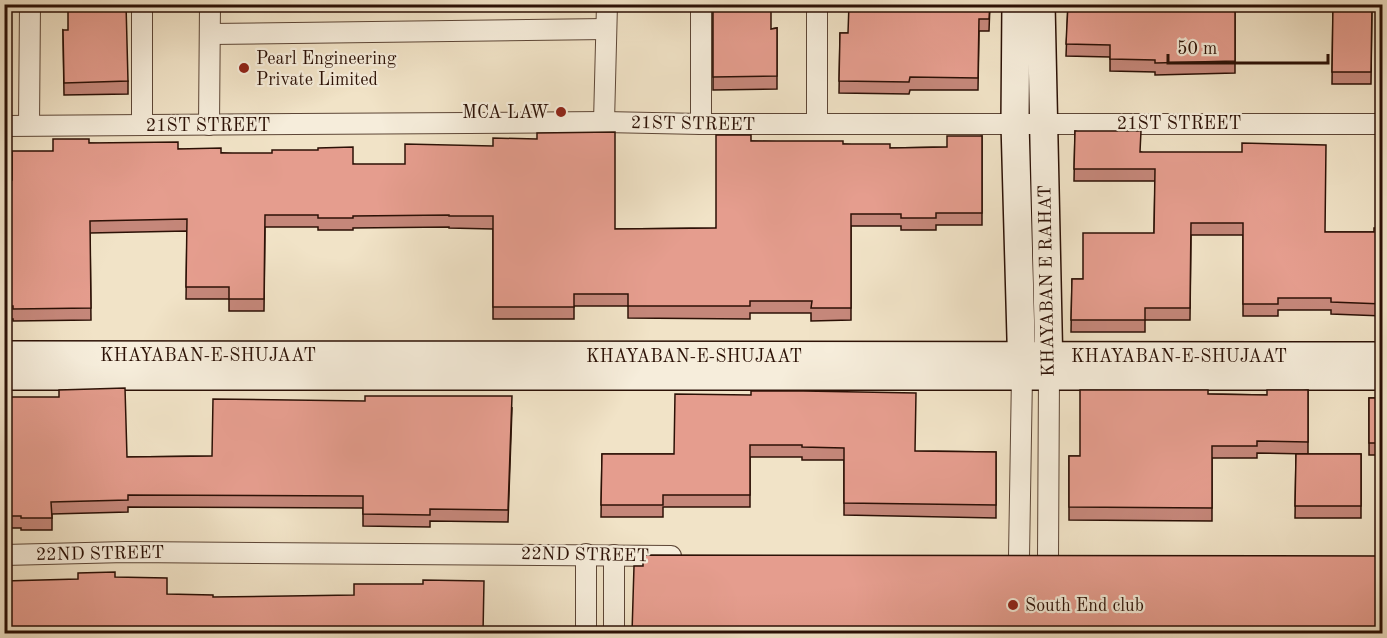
<svg xmlns="http://www.w3.org/2000/svg" width="1387" height="638" font-family="'Old Standard TT',serif">
<style>
.lines{fill:none;stroke-linecap:round;stroke-linejoin:round}
.street-casing{stroke:#5d4636;stroke-width:22}
.secondary-casing{stroke:#2c1106;stroke-width:30}
.street{stroke:#f6eddb;stroke-width:20}
.secondary{stroke:#f6eddb;stroke-width:27}
.wall{fill:#c5877a;stroke:#2c1106;stroke-width:1.5}
.building{fill:#e59d8e;stroke:#2c1106;stroke-width:1.5}
.poi-dot{fill:#8f2418;stroke:#f6eddb;stroke-width:2}
.labels{text-anchor:middle;stroke-width:4.5;stroke-linejoin:round;paint-order:stroke}
.poi-label{font-size:18px;fill:#2c1106;stroke:#f6eddb;text-anchor:start}
.street-label{font-size:18px;fill:#2c1106;stroke:#f6eddb}
</style>
<rect width="100%" height="100%" fill="#f1e3c7"/>
<filter id="stains"><feTurbulence type="fractalNoise" baseFrequency=".00333" numOctaves="4"/><feColorMatrix values="0 0 0 0 .2 0 0 0 0 .09 0 0 0 0 .02 0 0 0 .5 -.17"/></filter>
<radialGradient id="worn" r=".72"><stop offset=".6" stop-color="#630" stop-opacity="0"/><stop offset="1" stop-color="#630" stop-opacity=".3"/></radialGradient>
<g class="lines">
<g class="street-casing">
<g id="street">
<polyline points="817,4 817,124"/>
<polyline points="210,34 606,29"/>
<polyline points="604,122 607,4"/>
<polyline points="701,124 701,4"/>
<polyline points="29,125 30,4"/>
<polyline points="142,125 142,4"/>
<polyline points="209,125 210,4"/>
<polyline points="4,126 604,122 701,124 1382,124"/>
<polyline points="586,554 586,634"/>
<polyline points="4,555 126,552 671,556"/>
<polyline points="1019,557 1022,375"/>
<polyline points="1048,558 1049,375"/>
<polyline points="614,634 614,555"/>
</g>
</g>
<g class="secondary-casing">
<g id="secondary">
<polyline points="1016,4 1015,123 1022,374"/>
<polyline points="1041,4 1049,372"/>
<polyline points="4,355 1382,356"/>
<polyline points="4,376 1382,376"/>
</g>
</g>
<use href="#street" class="street"/>
<use href="#secondary" class="secondary"/>
</g>
<g class="wall">
<polygon points="713,4 771,29 777,28 777,89 713,90"/>
<polygon points="990,4 989,31 979,31 978,90 910,90 909,94 839,93 840,33 848,33"/>
<polygon points="1068,4 1235,4 1235,73 1155,75 1155,72 1110,71 1110,57 1066,56"/>
<polygon points="1333,4 1372,4 1371,84 1332,84"/>
<polygon points="63,30 128,81 128,94 64,95"/>
<polygon points="1075,131 1141,152 1326,232 1374,232 1383,228 1383,316 1331,314 1331,310 1278,310 1278,316 1243,316 1243,235 1191,235 1190,320 1145,320 1145,332 1071,332 1072,279 1083,279 1154,233 1155,181 1074,181"/>
<polygon points="982,136 982,225 936,225 936,230 901,230 901,226 851,226 851,320 811,321 811,313 750,313 750,319 628,318 628,306 574,306 574,319 493,319 493,229 449,228 449,227 353,228 353,230 318,230 318,227 265,227 264,311 229,311 229,299 186,299 187,231 90,233 91,320 13,321 13,319 4,319 4,180 12,180 53,151 89,143 178,149 353,164 615,229 716,228 751,141 843,144 890,148 947,147"/>
<polygon points="1308,390 1308,454 1257,453 1257,458 1212,458 1212,521 1069,520 1069,456 1080,456 1208,394 1267,395"/>
<polygon points="751,395 915,451 996,452 996,518 844,515 844,460 802,460 802,457 750,457 750,507 663,507 663,517 601,517 602,454 674,454"/>
<polygon points="4,397 127,457 212,456 512,408 508,522 430,521 430,527 363,526 363,508 128,507 128,512 52,514 52,530 21,530 21,528 4,528"/>
<rect x="1369" y="398" width="14" height="57"/>
<polygon points="1296,454 1361,454 1361,518 1295,518"/>
</g>
<g class="building">
<polygon points="68,4 126,4 128,81 64,83 63,30 68,30"/>
<polygon points="713,4 771,4 771,29 777,28 777,76 713,77"/>
<polygon points="849,4 990,4 989,19 979,19 978,78 910,77 909,82 839,81 840,33 848,33"/>
<polygon points="1068,4 1235,4 1235,61 1155,63 1155,60 1110,59 1110,45 1066,44"/>
<polygon points="1333,4 1372,4 1371,72 1332,72"/>
<polygon points="1075,131 1141,131 1140,152 1242,152 1242,143 1326,145 1325,232 1374,232 1374,228 1383,228 1383,304 1331,302 1331,298 1278,298 1278,304 1243,304 1243,223 1191,223 1190,308 1145,308 1145,320 1071,320 1072,279 1083,279 1083,233 1154,233 1155,169 1074,169"/>
<polygon points="615,132 615,229 716,228 716,135 751,135 751,141 843,141 843,144 890,144 890,148 947,147 947,136 982,136 982,213 936,213 936,218 901,218 901,214 851,214 851,308 811,308 812,301 750,301 750,306 628,306 628,294 574,294 574,307 493,307 493,216 449,216 449,215 353,216 353,218 318,218 318,215 265,215 264,299 229,299 229,287 186,287 187,219 90,221 91,308 13,309 13,306 4,306 4,180 12,180 12,151 53,151 53,139 89,139 89,143 178,142 178,149 221,148 221,153 272,153 272,150 318,150 318,148 353,147 353,164 405,164 405,144 493,146 493,138 537,139 537,133"/>
<polygon points="125,388 127,457 212,456 213,399 365,401 365,396 512,396 508,510 430,509 430,515 363,514 363,496 128,495 128,500 51,502 52,518 21,518 21,516 4,516 4,397 59,397 59,390"/>
<polygon points="1080,390 1208,390 1208,394 1267,395 1267,390 1308,390 1308,442 1257,441 1257,446 1212,446 1212,508 1069,507 1069,456 1080,456"/>
<polygon points="751,391 803,391 916,393 915,451 996,452 996,505 844,503 844,448 802,447 802,445 750,445 750,495 663,495 663,505 601,505 602,454 674,454 675,394 751,395"/>
<rect x="1369" y="398" width="14" height="45"/>
<polygon points="1296,454 1361,454 1361,506 1295,506"/>
<polygon points="643,555 1383,556 1383,633 632,633 634,566 643,566"/>
<polygon points="115,572 115,577 167,578 167,594 213,595 213,597 354,595 354,584 423,584 423,580 484,581 483,633 4,633 4,581 78,579 78,573"/>
</g>
<g class="poi-dot">
<circle cx="244" cy="68" r="6"/>
<circle cx="561" cy="112" r="6"/>
<circle cx="1013" cy="605" r="6"/>
</g>
<g class="labels">
<g class="poi-label">
<text x="256" y="64">Pearl Engineering<tspan x="256" dy="21">Private Limited</tspan></text>
<text x="549" y="118" text-anchor="end">MCA LAW</text>
<text x="1025" y="611">South End club</text>
</g>
<g class="street-label">
<text transform="translate(693 123) rotate(1)" y="6">21ST STREET</text>
<text x="1179" y="129">21ST STREET</text>
<text x="208" y="131">21ST STREET</text>
<text transform="translate(1046 281) rotate(-91)" y="6">KHAYABAN E RAHAT</text>
<text x="208" y="361">KHAYABAN-E-SHUJAAT</text>
<text x="694" y="362">KHAYABAN-E-SHUJAAT</text>
<text x="1179" y="362">KHAYABAN-E-SHUJAAT</text>
<text transform="translate(100 553) rotate(-1)" y="6">22ND STREET</text>
<text transform="translate(585 554) rotate(1)" y="6">22ND STREET</text>
</g>
</g>
<rect width="1387" height="638" fill="none" stroke="#f1e3c7" stroke-width="24"/>
<rect x="6" y="6" width="1375" height="626" fill="none" stroke="#2c1106" stroke-width="3"/>
<rect x="12" y="12" width="1363" height="614" fill="none" stroke="#2c1106" stroke-width="1.5"/>
<path d="M1168 54v9h160v-9" fill="none" stroke="#2c1106" stroke-width="3"/>
<text x="1177" y="54" font-size="18" fill="#2c1106" stroke="#f6eddb" stroke-width="4.5" paint-order="stroke">50 m</text>
<rect width="100%" height="100%" filter="url(#stains)"/>
<rect width="100%" height="100%" fill="url(#worn)"/>
</svg>
